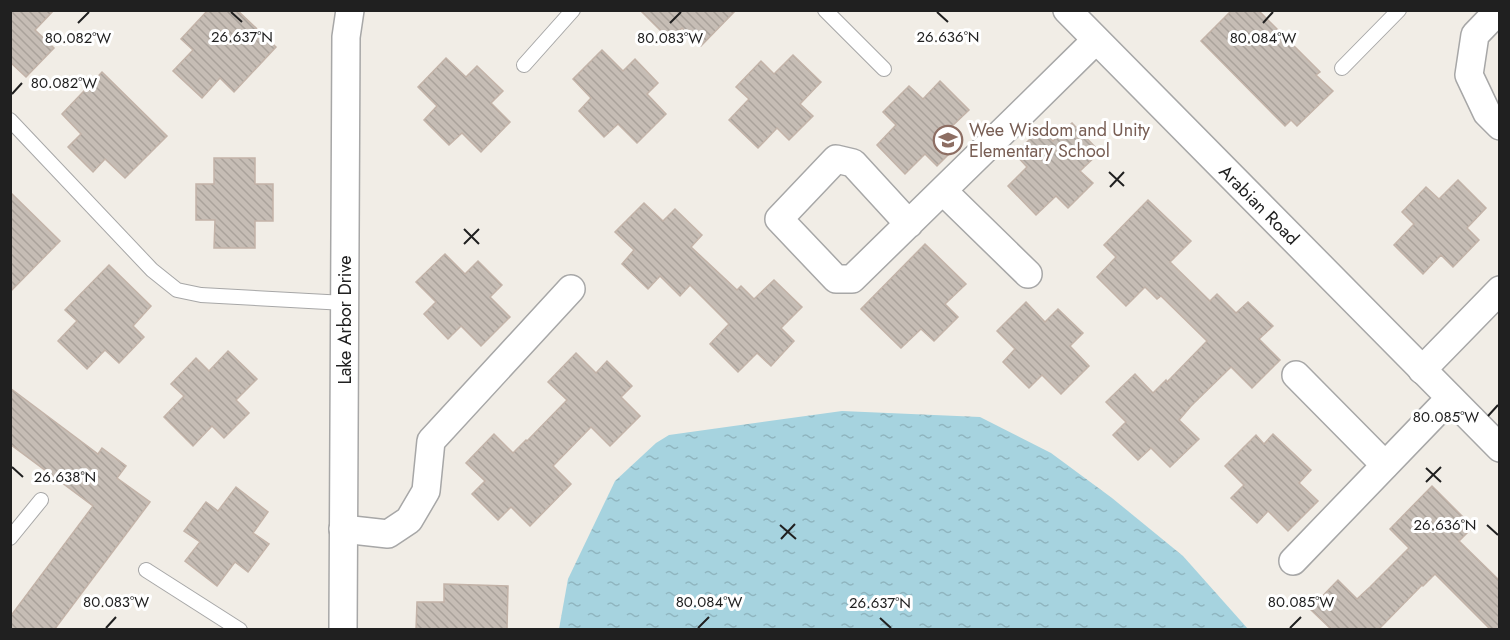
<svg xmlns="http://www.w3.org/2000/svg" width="1510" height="640" font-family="Jost,sans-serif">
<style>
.water{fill:url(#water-ripples)}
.building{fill:url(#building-back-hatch);stroke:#c3b3a8;stroke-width:1.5}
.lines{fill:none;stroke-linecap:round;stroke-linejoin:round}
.lane-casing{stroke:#a7a7a7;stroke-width:16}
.street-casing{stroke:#a7a7a7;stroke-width:30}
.lane{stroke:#fff;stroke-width:14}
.street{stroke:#fff;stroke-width:27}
.ticks{fill:none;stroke:#202020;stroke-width:2}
.labels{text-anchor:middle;stroke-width:6;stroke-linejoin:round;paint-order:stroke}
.education-label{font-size:18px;fill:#785e54;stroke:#fff;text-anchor:start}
.street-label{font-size:18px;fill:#202020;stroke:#fff}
.ticks-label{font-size:15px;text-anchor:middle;fill:#202020;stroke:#fff;stroke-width:6;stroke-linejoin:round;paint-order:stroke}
</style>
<defs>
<pattern id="water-ripples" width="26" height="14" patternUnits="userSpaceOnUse" patternTransform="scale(1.5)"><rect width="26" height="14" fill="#a6d3df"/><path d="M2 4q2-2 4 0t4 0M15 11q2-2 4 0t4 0" fill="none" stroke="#8fb5bf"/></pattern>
<pattern id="building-back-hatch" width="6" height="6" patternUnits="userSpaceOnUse" patternTransform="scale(1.5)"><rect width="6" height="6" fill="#c6bdb5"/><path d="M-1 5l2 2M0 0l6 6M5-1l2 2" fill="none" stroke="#aaa29b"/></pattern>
</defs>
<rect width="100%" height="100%" fill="#f1ede6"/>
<polygon class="water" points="842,411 980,417 1051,453 1112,498 1183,556 1248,629 559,629 568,579 615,481 656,443 669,435"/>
<g class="building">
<polygon points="10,10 54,10 35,30 54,48 26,77 10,62"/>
<polygon points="208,10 237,10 276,47 234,92 220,78 202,98 173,71 193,50 181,39"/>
<polygon points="640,10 736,10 701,46 682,28 670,40"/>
<polygon points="1232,10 1258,10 1320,72 1316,75 1333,91 1297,126 1291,120 1285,126 1201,41"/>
<polygon points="602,50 623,71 635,59 658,83 647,94 666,114 637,143 618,124 604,137 579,111 591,98 573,79"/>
<polygon points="793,55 821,82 800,104 813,116 789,140 777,128 758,148 729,120 749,99 736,87 761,61 774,74"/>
<polygon points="446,58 466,77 477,66 503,91 491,103 510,122 481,152 462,133 449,145 424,120 437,106 418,87"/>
<polygon points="102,72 167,136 125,178 105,159 93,172 68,147 81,134 62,114"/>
<polygon points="940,81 969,110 949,129 961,142 937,166 925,154 905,174 877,145 896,125 883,112 909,86 923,99"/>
<polygon points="1072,123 1100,152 1080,171 1093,183 1068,208 1056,196 1036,215 1008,186 1027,167 1015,154 1040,129 1053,141"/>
<polygon points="214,158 255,158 255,184 273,184 273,221 255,221 255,248 214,248 215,220 196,220 196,184 214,184"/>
<polygon points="1458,180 1486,208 1467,228 1479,240 1453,267 1441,255 1423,274 1394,245 1414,224 1402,212 1426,187 1439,199"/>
<polygon points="10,192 60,241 10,292"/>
<polygon points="1148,200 1191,241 1170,262 1210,301 1217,294 1236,313 1248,302 1273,326 1259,339 1280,360 1252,388 1231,367 1191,406 1179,420 1199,439 1170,467 1151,448 1138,460 1113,435 1126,422 1106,402 1135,374 1153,393 1166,380 1167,382 1207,341 1161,296 1157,299 1145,287 1126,306 1097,277 1116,257 1104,245"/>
<polygon points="644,203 663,221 675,209 702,235 691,247 737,290 741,286 754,299 774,280 802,307 781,328 794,341 771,366 757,353 738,372 710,344 729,324 690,285 680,296 660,276 648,289 622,264 634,250 615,232"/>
<polygon points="925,244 966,284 945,304 958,317 934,341 921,329 901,348 861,309"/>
<polygon points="445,254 465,274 478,261 502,285 490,297 510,317 481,346 461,326 448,339 424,314 436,302 416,282"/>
<polygon points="109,265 151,306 133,326 144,337 119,363 105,350 87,369 58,341 77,321 65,310"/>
<polygon points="1026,302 1045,322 1058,309 1083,333 1070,346 1089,366 1061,394 1042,375 1029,388 1003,362 1015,349 997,331"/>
<polygon points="228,351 257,379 236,400 249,413 224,438 212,426 193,446 164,417 184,396 171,384 196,358 209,371"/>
<polygon points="576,353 596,373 607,361 632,386 621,397 640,416 610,446 591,427 553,466 571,484 530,526 511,507 498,520 472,494 485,481 466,463 494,434 513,453 526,440 527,441 567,400 548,382"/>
<polygon points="10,388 98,454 102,448 126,466 117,478 150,502 54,630 10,630 10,617 93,506 10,444"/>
<polygon points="1273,434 1311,470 1299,483 1318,501 1288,531 1268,511 1257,523 1231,498 1244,485 1225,466 1256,435 1264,444"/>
<polygon points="1432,486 1473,527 1459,541 1500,581 1500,630 1491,630 1435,574 1423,586 1422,585 1378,630 1332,630 1310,609 1338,580 1357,599 1370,587 1409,548 1390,529"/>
<polygon points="236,487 268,512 253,533 269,544 248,572 235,562 217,586 185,561 200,542 184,531 206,502 218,511"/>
<polygon points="444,584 508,586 507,630 416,630 417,602 444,602"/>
</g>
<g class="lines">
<g class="lane-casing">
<g id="lane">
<polyline points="825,10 884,69"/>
<polyline points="524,65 573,10"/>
<polyline points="1342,68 1399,10"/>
<polyline points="10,120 152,270 177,290 201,295 345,303"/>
<polyline points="10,538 41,500"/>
<polyline points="146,570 240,630"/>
</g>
</g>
<g class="street-casing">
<g id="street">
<polyline points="1067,10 1500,448"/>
<polyline points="1499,10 1475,35 1469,75 1487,113 1500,126"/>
<polyline points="943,191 1028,274"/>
<path d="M909 224 853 163 836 159 779 219 836 279H852C934 199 1015 120 1096 40"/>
<polyline points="1422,370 1500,290"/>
<polyline points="1296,375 1385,465"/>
<polyline points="343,529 388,534 409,520 426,491 431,441 571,289"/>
<polyline points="1293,561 1450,398"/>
<polyline points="343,630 346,37 350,10"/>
</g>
</g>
<use href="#lane" class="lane"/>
<use href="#street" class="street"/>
</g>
<path class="ticks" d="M231 12 242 22M937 12 948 22M78 23 89 12M670 23 681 12M1263 23 1273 12M12 94 22 83M1109 172 1124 186M1110 187 1124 172M464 229 479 244M464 244 479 229M1488 416 1498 405M12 467 23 477M1426 468 1441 482M1426 482 1441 467M780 525 796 539M1487 525 1498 535M781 539 795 524M880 618 891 628M106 628 116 617M698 628 709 617M1290 628 1301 617"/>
<defs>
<g id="school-ring" transform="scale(1.5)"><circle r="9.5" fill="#fff" stroke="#8d6e63" stroke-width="1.5"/><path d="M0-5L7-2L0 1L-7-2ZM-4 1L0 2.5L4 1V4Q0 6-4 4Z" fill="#8d6e63"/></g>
</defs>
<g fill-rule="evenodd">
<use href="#school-ring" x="948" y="140"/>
</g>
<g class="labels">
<g class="education-label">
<text x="969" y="136">Wee Wisdom and Unity<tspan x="969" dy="21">Elementary School</tspan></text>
</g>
<g class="street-label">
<text transform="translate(1259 205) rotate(45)" y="6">Arabian Road</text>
<text transform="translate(345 320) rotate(-90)" y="6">Lake Arbor Drive</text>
</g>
</g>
<g class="ticks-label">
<text x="242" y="42">26.637°N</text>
<text x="948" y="42">26.636°N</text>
<text x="1263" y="43">80.084°W</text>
<text x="78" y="43">80.082°W</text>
<text x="670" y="43">80.083°W</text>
<text x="64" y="88">80.082°W</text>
<text x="1446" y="422">80.085°W</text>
<text x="65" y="482">26.638°N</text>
<text x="1445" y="530">26.636°N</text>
<text x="116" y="607">80.083°W</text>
<text x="709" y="607">80.084°W</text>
<text x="1301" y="607">80.085°W</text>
<text x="880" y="608">26.637°N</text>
</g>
<rect width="1510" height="640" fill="none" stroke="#202020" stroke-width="24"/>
</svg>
